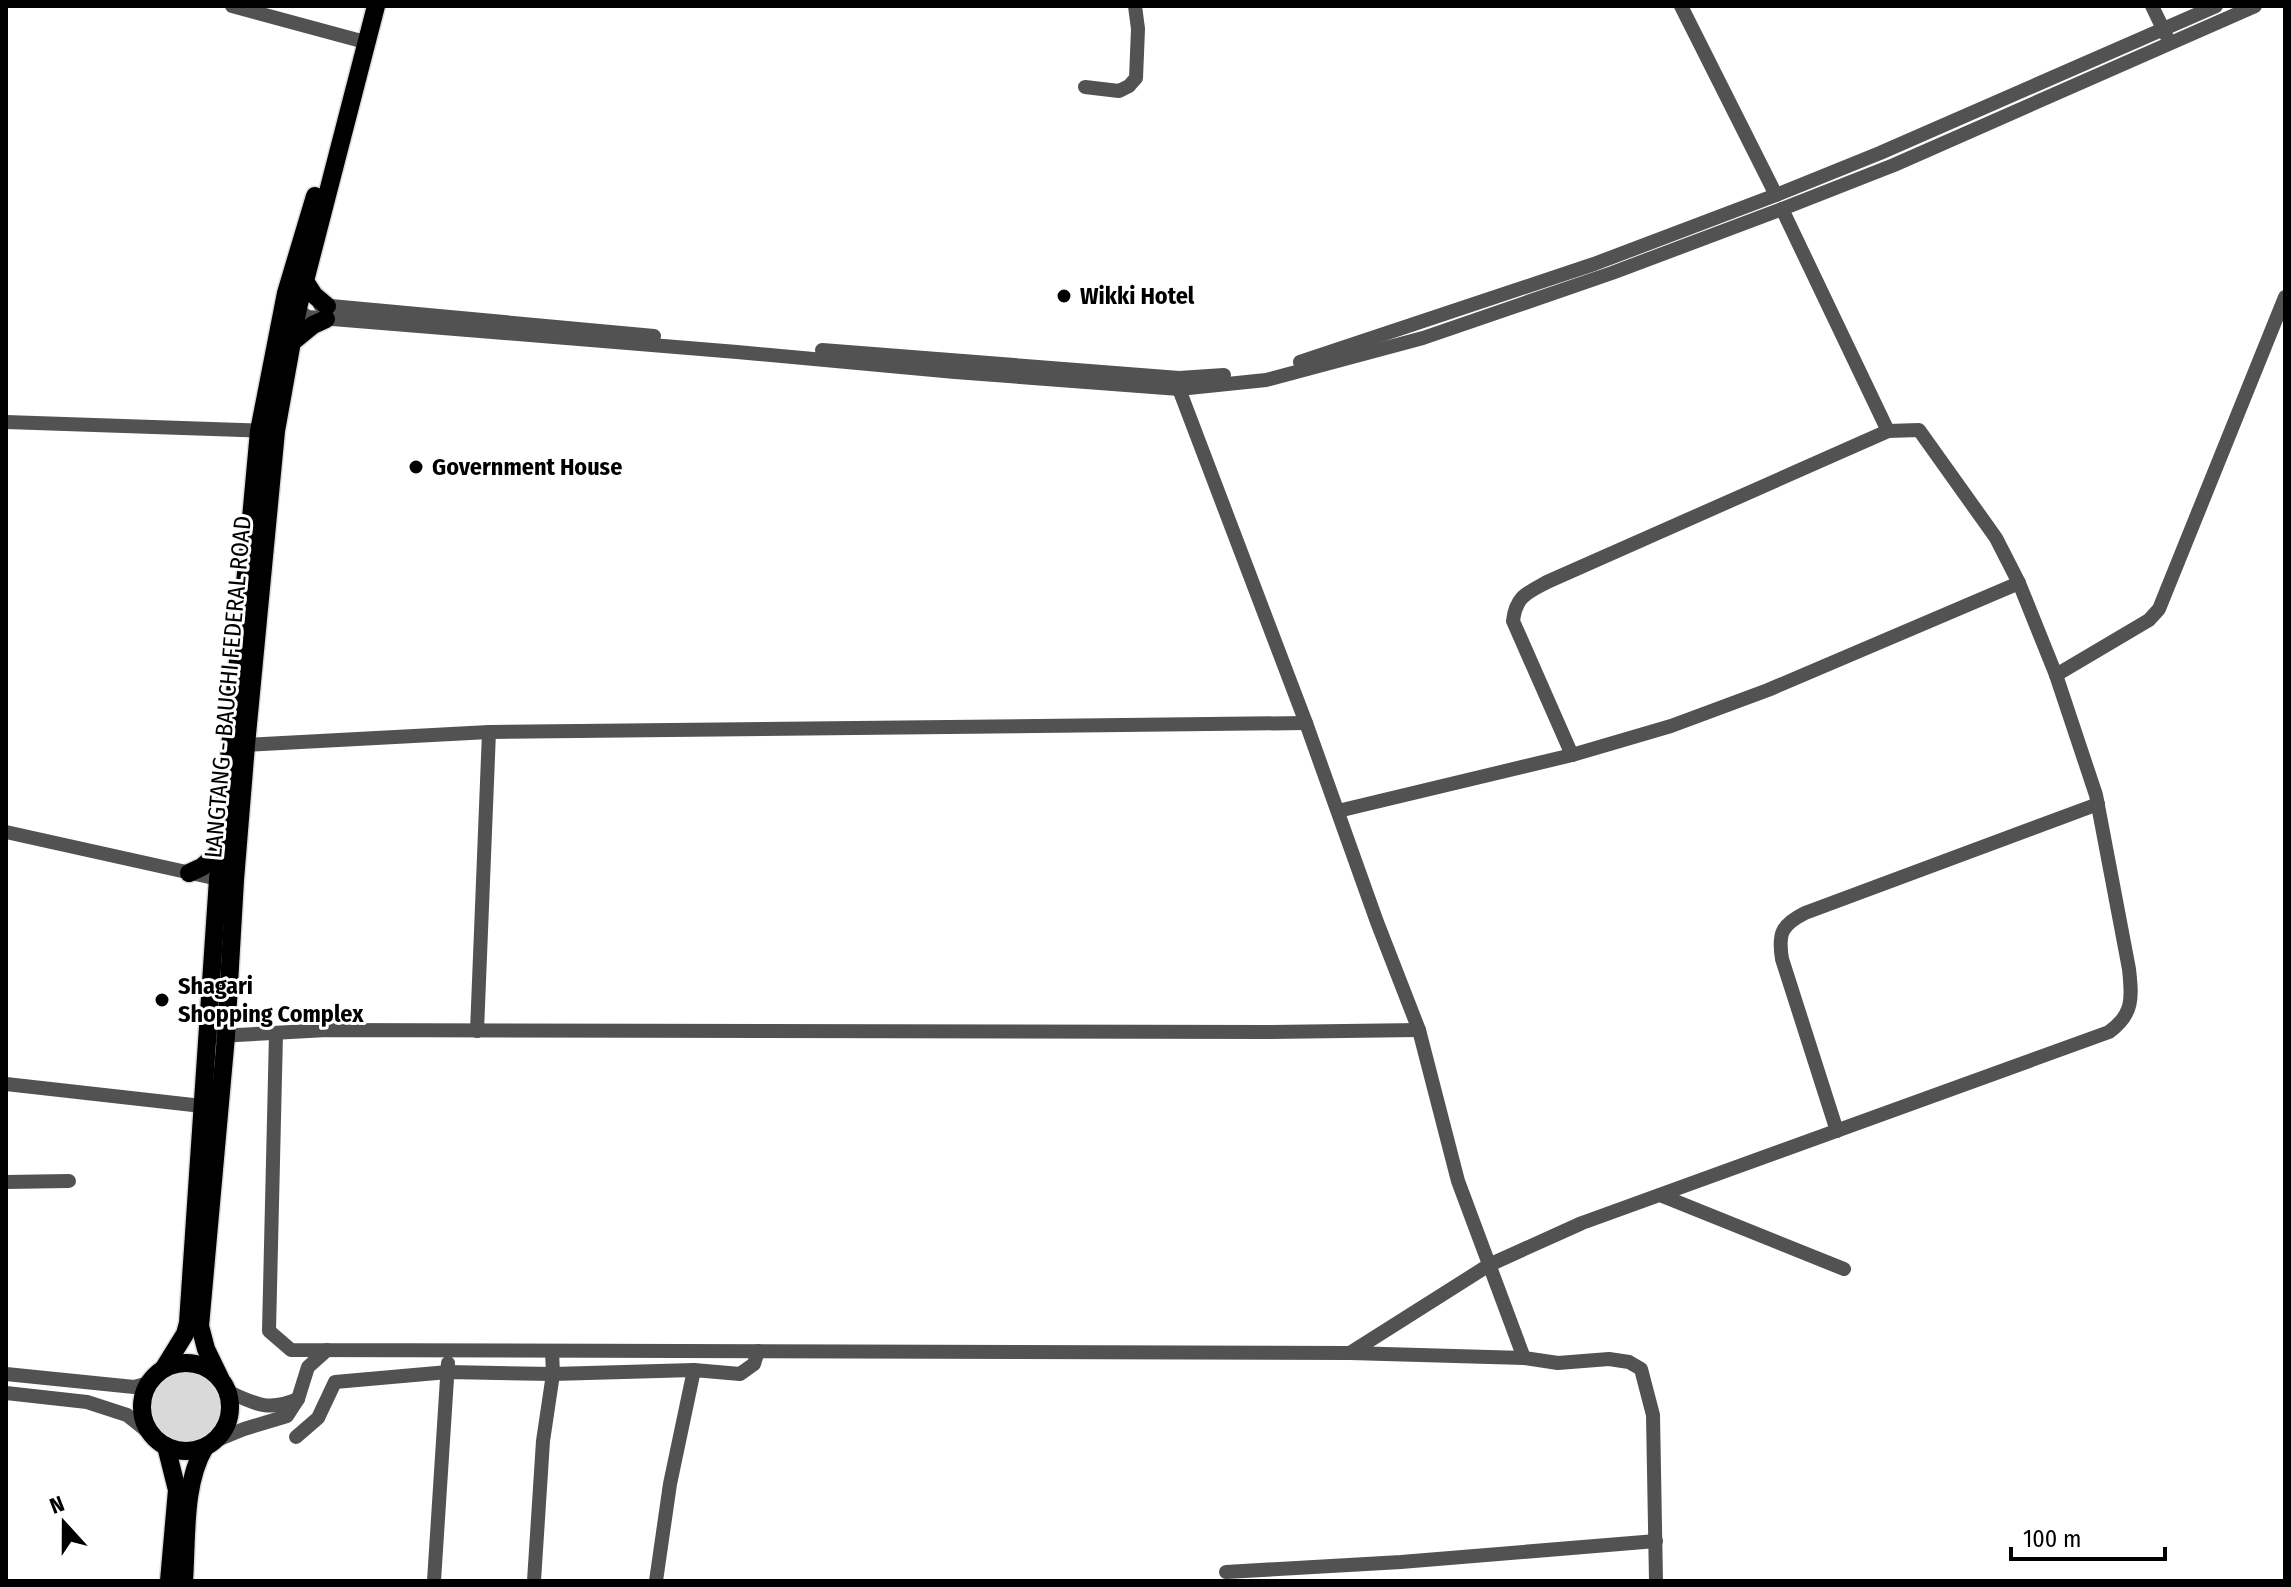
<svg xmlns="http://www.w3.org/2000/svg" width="2291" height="1587" font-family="'Fira Sans Condensed',sans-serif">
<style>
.green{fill:#d9d9d9}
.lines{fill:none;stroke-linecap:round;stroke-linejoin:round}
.major-casing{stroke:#dbdbdb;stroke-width:21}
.minor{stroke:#525252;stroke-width:14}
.major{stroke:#000;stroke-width:18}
.poi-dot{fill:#000;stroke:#fff;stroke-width:3}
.labels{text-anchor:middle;stroke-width:6;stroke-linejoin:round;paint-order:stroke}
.poi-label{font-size:24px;font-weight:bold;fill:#000;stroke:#fff;text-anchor:start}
.street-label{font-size:24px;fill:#000;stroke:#fff}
</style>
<rect width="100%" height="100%" fill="#fff"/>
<circle class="green" cx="186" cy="1407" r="39"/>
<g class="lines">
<g class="major-casing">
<g id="major">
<polyline points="305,281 314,295 327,306"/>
<polyline points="291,343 313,325 326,319"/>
<polyline points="189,873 202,867 220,851"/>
<circle cx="186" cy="1407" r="44"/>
<polyline points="164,1368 185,1334 188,1323 218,879 259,431 286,293 315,196"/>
<polyline points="220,1378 206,1349 200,1326 226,1036 235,880 246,745 276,431 298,308 376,6"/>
<polyline points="166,1446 177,1490 169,1581"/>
<path d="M184 1581C187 1539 183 1483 205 1447"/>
</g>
</g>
<g class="minor">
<polyline points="232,6 365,42"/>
<polyline points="1681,6 1776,195"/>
<polyline points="2152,6 2166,35"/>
<polyline points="1085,87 1119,91 1129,86 1136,78 1138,29 1135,6"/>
<polyline points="1782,209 1888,431"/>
<polyline points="295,302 302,313 308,317 737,352 955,372 1179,389 1266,380 1423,338 1612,273 1782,209 1894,165 2255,6"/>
<polyline points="320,305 654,336"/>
<polyline points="822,350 1179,378 1224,375"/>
<polyline points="1300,362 1594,264 1776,195 1880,153 2216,6"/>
<polyline points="1179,383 1179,389 1306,723 1377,922 1419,1030 1458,1181 1524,1358"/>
<polyline points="6,422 267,431"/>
<polyline points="2056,675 2149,620 2159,609 2285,297"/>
<polyline points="246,745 489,732 1306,723"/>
<polyline points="1338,811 1572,755 1671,726 1768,690 2019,583"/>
<polyline points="6,832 218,879 228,880"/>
<polyline points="477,1031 489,732"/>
<polyline points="276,1034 269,1331 291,1350 1350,1353 1524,1358 1558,1363 1609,1359 1629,1362 1641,1369 1653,1415 1656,1581"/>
<polyline points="218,1036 327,1030 1267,1032 1419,1030"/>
<polyline points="6,1084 202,1106"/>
<path d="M1837 1131 1782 959C1778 934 1781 925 1805 913L2098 804"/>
<polyline points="6,1182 69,1181"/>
<polyline points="1660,1195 1844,1269"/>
<path d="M1350 1353 1489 1265 1582 1223 2109 1032C2134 1014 2132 997 2129 969L2096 795 2056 675 2019 583 1996 538 1919 430 1888 431 1547 582C1527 593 1516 596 1513 621L1572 755"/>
<polyline points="6,1374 134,1387 149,1383"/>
<path d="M227 1391C255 1404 268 1412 298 1399"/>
<polyline points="6,1393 87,1402 127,1415 152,1435"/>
<polyline points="296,1437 318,1418 335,1382 448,1372 553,1374 694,1370"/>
<polyline points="212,1442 244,1429 287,1416 298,1399 308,1367 327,1350"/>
<polyline points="1226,1572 1401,1562 1656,1541"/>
<polyline points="434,1581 448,1363"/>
<polyline points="534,1581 543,1441 553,1374 552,1351"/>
<polyline points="656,1581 670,1484 694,1370 740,1374 754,1364 758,1351"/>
</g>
<use href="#major" class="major"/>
</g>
<g class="poi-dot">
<circle cx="1064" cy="296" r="8"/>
<circle cx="416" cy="467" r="8"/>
<circle cx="162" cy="1000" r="8"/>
</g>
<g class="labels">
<g class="poi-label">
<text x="1080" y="304">Wikki Hotel</text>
<text x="432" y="475">Government House</text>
<text x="178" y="994">Shagari<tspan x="178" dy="28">Shopping Complex</tspan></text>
</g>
<g class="street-label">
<text transform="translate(228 687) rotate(-85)" y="8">LANGTANG - BAUCHI FEDERAL ROAD</text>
</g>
</g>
<rect width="2291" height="1587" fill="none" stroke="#000000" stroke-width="16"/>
<g transform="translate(64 1523) rotate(339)" stroke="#ffffff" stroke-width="6" paint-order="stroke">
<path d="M0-6L14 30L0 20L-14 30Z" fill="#000000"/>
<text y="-12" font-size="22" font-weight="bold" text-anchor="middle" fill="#000000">N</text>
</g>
<path d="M2011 1547v12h154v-12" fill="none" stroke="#000000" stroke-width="4"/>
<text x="2023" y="1547" font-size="24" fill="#000000" stroke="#ffffff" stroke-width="6" paint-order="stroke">100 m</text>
</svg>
